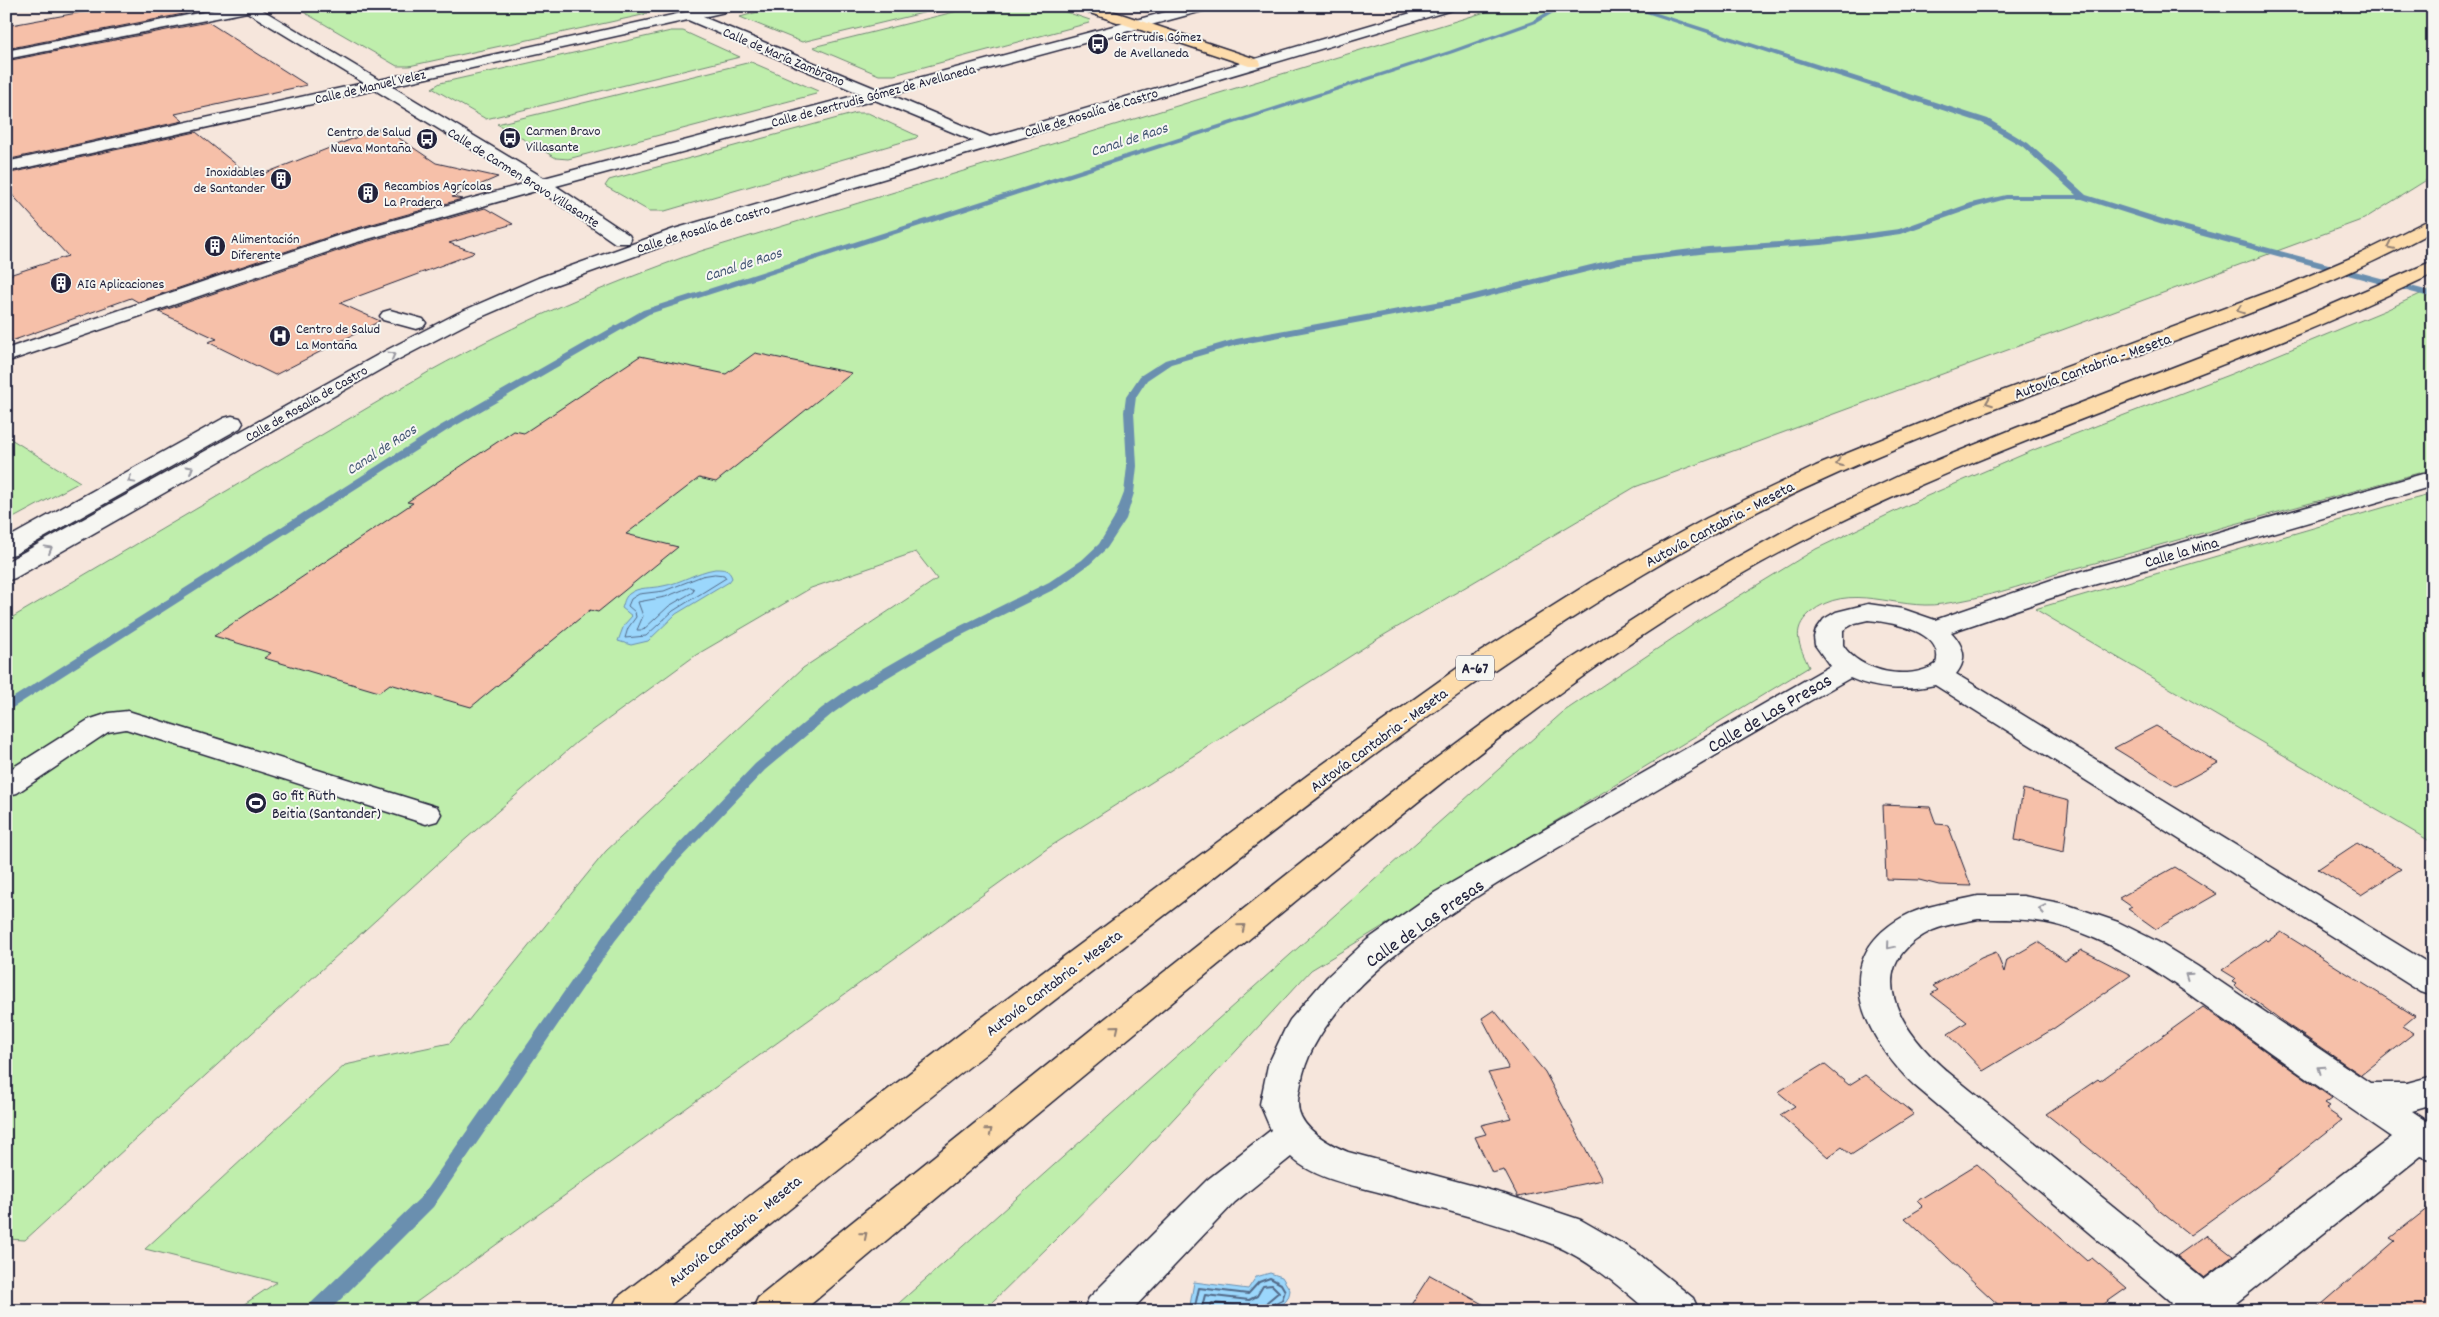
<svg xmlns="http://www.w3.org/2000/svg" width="2439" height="1317" font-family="Dekko,sans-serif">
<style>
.green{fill:#bfeeac;stroke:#708874}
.water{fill:#9bd7fc;stroke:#6b8faf}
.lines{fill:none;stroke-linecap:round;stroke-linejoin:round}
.shore-far1{stroke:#526a88;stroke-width:1}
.shore{stroke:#526a88;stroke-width:2}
.stream{fill:#6b8faf;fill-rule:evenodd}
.building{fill:#f6c0a9;stroke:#22223b}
.minor-casing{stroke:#22223b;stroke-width:3}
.major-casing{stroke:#22223b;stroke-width:3}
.highway-casing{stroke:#22223b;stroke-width:3}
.minor{fill:#f6f6f2;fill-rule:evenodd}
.major{fill:#fddcac;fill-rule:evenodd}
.highway{fill:#fddcac;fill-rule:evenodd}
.oneway{stroke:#907f74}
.oneway2{stroke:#9797a0}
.labels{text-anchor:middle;stroke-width:4;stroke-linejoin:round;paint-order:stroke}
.far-poi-label{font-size:14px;fill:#22223b;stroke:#f6f6f2;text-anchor:start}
.far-street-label{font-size:14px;fill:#22223b;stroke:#f6f6f2}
.far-water-label{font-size:15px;font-style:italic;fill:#465875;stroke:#f6f6f2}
.shield{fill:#f6f6f2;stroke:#626272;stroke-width:1}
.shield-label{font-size:15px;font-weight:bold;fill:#22223b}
.street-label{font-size:16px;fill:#22223b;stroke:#f6f6f2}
.poi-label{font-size:16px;fill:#22223b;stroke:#f6f6f2;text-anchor:start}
.near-street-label{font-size:19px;fill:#22223b;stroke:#f6f6f2}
</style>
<rect width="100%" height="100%" fill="#f6e6dc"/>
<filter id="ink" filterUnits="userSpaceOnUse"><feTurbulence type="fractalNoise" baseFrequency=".02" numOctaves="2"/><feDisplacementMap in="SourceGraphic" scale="10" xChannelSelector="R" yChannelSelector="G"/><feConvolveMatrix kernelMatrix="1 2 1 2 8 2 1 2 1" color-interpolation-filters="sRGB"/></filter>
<g filter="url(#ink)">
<g class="green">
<polygon points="311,6 629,6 647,14 409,66 397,66 300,10"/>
<polygon points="779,6 952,6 802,42 740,17"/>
<polygon points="978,6 1048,6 1090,20 1089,23 894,75 879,75 813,47"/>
<path d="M1505 6H2433V176L2364 219 1635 487 1379 638 1048 848 404 1311H234L277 1282 145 1249 345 1065 450 1043 606 851 803 668 937 579 916 552 811 588 696 655 577 742 444 858 25 1240 6 1239V621L430 371C517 323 607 284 701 251Z"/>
<polygon points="671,31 683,31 740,57 486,119 432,88 440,83"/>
<polygon points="751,62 818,91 816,94 568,159 556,158 497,124"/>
<polygon points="856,113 868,113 918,136 916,138 665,211 649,211 605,186 609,180"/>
<path d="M2433 288V469L2059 573C2020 587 1983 598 1942 604 1897 611 1849 580 1810 613 1790 630 1800 647 1809 667L1311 970 1127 1169 983 1311H890L1563 712 1703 618 1816 549 1927 496 2036 449 2231 374 2386 310Z"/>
<polygon points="6,436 80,482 6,522"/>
<polygon points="2433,494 2433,843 2035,609 2406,501"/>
</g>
<g class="water">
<path d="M715 569C724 569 729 569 732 578L729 582 676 614 648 641 631 645 618 641 624 625 632 616 622 608C624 603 624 598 629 594 639 586 651 589 663 586 681 583 696 572 715 569Z"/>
<path d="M1270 1273 1282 1277 1290 1290C1288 1306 1277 1307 1267 1311H1189L1194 1282 1248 1289 1256 1277Z"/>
</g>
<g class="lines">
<g class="shore-far1">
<polygon points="715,574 724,575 726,578 673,611 646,636 625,638 628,628 636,617 635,612 628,606 631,599 639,594 664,591 702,576"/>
<polygon points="691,587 694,589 693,592 669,606 643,630 637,630 643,616 638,602 665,597"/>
</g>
<g class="shore">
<polyline points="1194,1311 1199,1288 1248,1294 1259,1282 1270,1278 1281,1284 1285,1291 1282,1300 1272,1305 1271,1311"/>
<polyline points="1201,1311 1205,1295 1249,1300 1257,1296 1263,1286 1272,1285 1279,1292 1267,1302 1264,1311"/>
<polyline points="1208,1311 1212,1303 1255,1307 1257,1311"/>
</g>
<g class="stream">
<polygon points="1557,6 1565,6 1536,23 1453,53 649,314 448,430 6,712 6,702 440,426 643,310 1449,51 1532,21"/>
<polygon points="1625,6 1635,6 1988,119 2028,143 2086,195 2172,222 2433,292 2433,298 2166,226 2082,199 2006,199 1977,207 1900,234 1822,245 1708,253 1619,264 1458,304 1237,345 1171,364 1147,380 1136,397 1134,412 1137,466 1134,493 1126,519 1107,548 1090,564 1057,588 946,643 863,692 832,714 765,770 677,862 615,941 433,1207 329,1311 307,1311 309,1305 421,1197 605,933 667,856 755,764 822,708 853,686 938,637 1049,582 1082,560 1099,544 1114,519 1124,493 1127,466 1124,412 1126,397 1140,376 1165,360 1236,339 1458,298 1619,258 1708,247 1822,239 1899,229 1971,203 2006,195 2076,195 2022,146 1982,123"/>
</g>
</g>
<g class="building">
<polygon points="115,6 184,6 193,12 6,49 6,26"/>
<polygon points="208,22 307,85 175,114 183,121 6,160 6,61"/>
<polygon points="384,128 436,163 498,177 452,197 462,199 340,233 138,302 131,298 6,343 6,276 68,256 6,188 6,174 196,132 253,178 370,132"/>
<polygon points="485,208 513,224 449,243 474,252 472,254 340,303 380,321 275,375 208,342 217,339 159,312 355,245"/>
<polygon points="755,353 852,373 716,482 699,478 626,534 678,547 598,612 590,610 471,707 390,684 379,692 264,658 271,653 214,636 413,503 407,502 514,431 524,433 640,356 726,374"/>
<polygon points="2156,726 2218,763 2176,786 2114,748"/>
<polygon points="2023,789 2069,801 2064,852 2015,840"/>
<polygon points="1883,805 1930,807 1936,824 1948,825 1971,886 1939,885 1919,880 1886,879"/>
<polygon points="2357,843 2401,869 2361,895 2318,869"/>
<polygon points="2175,867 2217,894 2156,929 2128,909 2132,907 2119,898"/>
<polygon points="2281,932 2415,1016 2403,1026 2414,1033 2361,1075 2285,1023 2234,985 2236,983 2232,981 2235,978 2222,970 2266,939 2268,941"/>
<polygon points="2038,942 2065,961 2082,950 2131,975 2053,1029 1983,1071 1948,1034 1967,1022 1931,994 1938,990 1933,986 1981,958 1996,952 2004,972 2007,960"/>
<polygon points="2203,1007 2332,1098 2325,1103 2330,1106 2326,1109 2342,1120 2270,1177 2190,1235 2156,1208 2140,1189 2046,1114 2098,1079 2100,1081"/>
<polygon points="1494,1010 1545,1072 1602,1180 1518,1197 1504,1170 1492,1173 1475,1137 1486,1134 1481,1125 1511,1118 1488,1073 1509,1069 1482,1018"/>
<polygon points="1824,1064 1849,1085 1865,1075 1914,1114 1851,1155 1842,1147 1828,1157 1780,1115 1795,1106 1778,1092"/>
<polygon points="1977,1164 2087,1261 2092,1258 2127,1288 2094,1311 2005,1311 1905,1218 1923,1207 1917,1201"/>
<polygon points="2433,1204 2433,1311 2314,1311 2395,1241 2390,1238"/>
<polygon points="2206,1235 2233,1256 2204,1278 2177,1256"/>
<polygon points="1430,1275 1495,1311 1407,1311"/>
</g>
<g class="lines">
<g class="minor-casing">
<g id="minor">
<path d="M234 6H263L261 9 379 80 713 6H740L738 9 703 17 877 89 1188 6H1212L1210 9 891 95 990 137 1435 6H1457L1455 9 688 237 552 286 472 321 399 359 15 578 6 581V562L385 351 458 313 538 278 674 229 974 141 875 100 556 186 629 235 631 239 629 243H615L539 190 354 243 6 362V349L340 235 527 183 375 90 6 172V162L364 83 247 12 6 59V51ZM688 20 861 94 544 178 391 86Z"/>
<polygon points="390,310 423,319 426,323 423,327 416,329 383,320 380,316 383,312"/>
<polygon points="232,416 240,418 243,423 240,428 15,554 6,556 6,539 224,418"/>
<path d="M2433 471V486L2069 592 1951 632C1964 646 1968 659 1956 674L2433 966V996L2421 992 1935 685C1907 691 1876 690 1850 678 1774 721 1699 765 1623 810 1531 865 1320 971 1301 1083 1300 1089 1298 1096 1298 1102 1297 1128 1329 1144 1348 1152L1504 1194 1581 1220 1635 1251 1693 1298 1699 1311H1648C1619 1286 1588 1259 1552 1244 1498 1222 1438 1209 1382 1193 1352 1185 1314 1179 1291 1157L1235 1202 1131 1311H1083L1089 1298 1207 1180 1271 1130 1260 1104 1268 1065 1285 1029 1290 1020 1327 977 1367 940 1434 893 1830 666 1815 645 1814 637 1816 630 1824 619 1836 612 1868 604 1903 609 1935 620 2051 580ZM1868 620C1890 622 1946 631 1936 664 1910 682 1859 672 1843 645V630L1855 623Z"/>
<polygon points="128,711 437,807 441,814 437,821 426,824 126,729 108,732 17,793 6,796 6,772 88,720 109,713"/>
<path d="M1978 896H2023L2065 904 2118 922 2158 942 2197 966 2370 1083H2407L2433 1076V1105L2412 1111 2433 1125V1160L2421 1156 2231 1307 2233 1311H2167L2171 1302 1914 1085C1866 1039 1825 962 1901 918 1924 905 1952 902 1978 896ZM1978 919C2006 919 2033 918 2061 926 2129 946 2188 994 2246 1035 2294 1070 2343 1103 2392 1137L2204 1280 1949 1073C1903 1034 1856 967 1933 930 1947 924 1964 922 1978 919Z"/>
</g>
</g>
<g class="major-casing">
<polygon id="major" points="1076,6 1097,6 1259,60 1261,63 1259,66 1249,66 1078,9"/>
</g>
<g class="highway-casing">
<g id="highway">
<path d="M2433 218V231C2338 283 2235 319 2133 357 1992 409 1850 461 1718 532 1529 634 1360 764 1191 895 1013 1031 837 1170 663 1311H611L617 1298 976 1022 1316 769 1480 652 1591 582 1707 518 1816 466 1983 398 2292 283 2360 254Z"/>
<path d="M2433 261V274C2212 381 1974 445 1759 564 1591 658 1441 782 1292 904 1128 1038 965 1173 803 1311H752L758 1298 825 1244 1092 1029 1400 785 1565 663 1680 589 1793 526 1903 474 2016 428 2308 315Z"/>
</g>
</g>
<use href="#minor" class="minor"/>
<use href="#major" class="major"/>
<use href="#highway" class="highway"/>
</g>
<defs><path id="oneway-chevron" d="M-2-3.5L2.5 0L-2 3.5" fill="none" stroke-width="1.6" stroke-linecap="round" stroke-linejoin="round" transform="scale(1.25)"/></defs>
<g class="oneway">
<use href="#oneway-chevron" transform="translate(2390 246) rotate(154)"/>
<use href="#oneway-chevron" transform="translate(2240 310) rotate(159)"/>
<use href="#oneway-chevron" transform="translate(1989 402) rotate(159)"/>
<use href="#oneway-chevron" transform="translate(1839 463) rotate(157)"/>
<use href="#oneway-chevron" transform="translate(1242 927) rotate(-39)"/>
<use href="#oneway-chevron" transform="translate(1116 1028) rotate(-39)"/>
<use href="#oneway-chevron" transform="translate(989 1131) rotate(-39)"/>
<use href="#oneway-chevron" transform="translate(864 1235) rotate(-40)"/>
</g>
<g class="oneway2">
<use href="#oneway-chevron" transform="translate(392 355) rotate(-29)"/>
<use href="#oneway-chevron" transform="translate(190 469) rotate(-30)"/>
<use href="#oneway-chevron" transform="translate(131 480) rotate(151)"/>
<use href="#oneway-chevron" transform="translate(49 549) rotate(-30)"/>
<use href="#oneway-chevron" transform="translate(2042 909) rotate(-170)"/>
<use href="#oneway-chevron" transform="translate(1890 946) rotate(130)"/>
<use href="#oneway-chevron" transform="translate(2188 976) rotate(-145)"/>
<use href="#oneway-chevron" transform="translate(2321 1069) rotate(-145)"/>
</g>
</g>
<defs>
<g id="bus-disc" transform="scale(1.125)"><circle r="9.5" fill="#22223b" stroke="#f6f6f2"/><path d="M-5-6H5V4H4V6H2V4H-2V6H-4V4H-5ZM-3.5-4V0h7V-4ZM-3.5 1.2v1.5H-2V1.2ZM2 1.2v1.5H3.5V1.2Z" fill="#fff"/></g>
<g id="building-disc" transform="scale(1.125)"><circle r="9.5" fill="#22223b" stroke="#f6f6f2"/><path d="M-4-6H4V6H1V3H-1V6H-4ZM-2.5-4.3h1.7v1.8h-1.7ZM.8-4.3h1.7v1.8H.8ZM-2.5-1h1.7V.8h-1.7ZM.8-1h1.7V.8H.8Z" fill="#fff"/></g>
<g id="hospital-disc" transform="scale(1.125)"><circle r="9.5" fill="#22223b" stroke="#f6f6f2"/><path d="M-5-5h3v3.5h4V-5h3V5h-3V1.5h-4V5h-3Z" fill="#fff"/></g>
<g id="stadium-disc" transform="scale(1.125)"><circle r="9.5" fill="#22223b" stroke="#f6f6f2"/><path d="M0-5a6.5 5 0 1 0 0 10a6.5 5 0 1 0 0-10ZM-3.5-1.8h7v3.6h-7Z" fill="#fff"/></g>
</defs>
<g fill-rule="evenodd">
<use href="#bus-disc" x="1098" y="44"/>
<use href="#bus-disc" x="510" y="138"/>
<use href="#bus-disc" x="427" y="139"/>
<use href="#building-disc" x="281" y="179"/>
<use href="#building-disc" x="368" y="193"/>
<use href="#building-disc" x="215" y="246"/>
<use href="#building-disc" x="61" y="283"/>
<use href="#hospital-disc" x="280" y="336"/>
<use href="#stadium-disc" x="256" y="803"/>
</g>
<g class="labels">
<g class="far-poi-label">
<text x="1114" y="41">Gertrudis Gómez<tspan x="1114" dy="16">de Avellaneda</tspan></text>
<text x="526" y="135">Carmen Bravo<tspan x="526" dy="16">Villasante</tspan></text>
<text x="411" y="136" text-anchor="end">Centro de Salud<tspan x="411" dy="16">Nueva Montaña</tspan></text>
<text x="265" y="176" text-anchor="end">Inoxidables<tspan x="265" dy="16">de Santander</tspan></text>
<text x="384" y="190">Recambios Agrícolas<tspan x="384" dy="16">La Pradera</tspan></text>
<text x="231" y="243">Alimentación<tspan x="231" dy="16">Diferente</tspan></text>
<text x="77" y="288">AIG Aplicaciones</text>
<text x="296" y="333">Centro de Salud<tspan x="296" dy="16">La Montaña</tspan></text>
</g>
<g class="far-street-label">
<text transform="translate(784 56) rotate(23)" y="5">Calle de María Zambrano</text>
<text transform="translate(370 86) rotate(-13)" y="5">Calle de Manuel Velez</text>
<text transform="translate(873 95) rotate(-15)" y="5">Calle de Gertrudis Gómez de Avellaneda</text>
<text transform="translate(1091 112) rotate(-17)" y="5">Calle de Rosalía de Castro</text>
<text transform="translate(524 177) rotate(32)" y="5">Calle de Carmen Bravo Villasante</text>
<text transform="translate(703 228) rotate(-17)" y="5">Calle de Rosalía de Castro</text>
<text transform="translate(306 403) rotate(-30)" y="5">Calle de Rosalía de Castro</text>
</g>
<g class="far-water-label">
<text transform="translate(1129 139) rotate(-18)" y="5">Canal de Raos</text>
<text transform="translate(743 264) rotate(-18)" y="5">Canal de Raos</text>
<text transform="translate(381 449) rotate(-33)" y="5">Canal de Raos</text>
</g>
<rect class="shield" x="1456" y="655.5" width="38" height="25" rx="4"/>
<g class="shield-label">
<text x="1475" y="673">A-67</text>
</g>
<g class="street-label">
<text transform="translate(2092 365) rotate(-20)" y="6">Autovía Cantabria - Meseta</text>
<text transform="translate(1719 523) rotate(-28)" y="6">Autovía Cantabria - Meseta</text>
<text transform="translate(2181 551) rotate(-16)" y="6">Calle la Mina</text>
<text transform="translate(1378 739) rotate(-36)" y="6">Autovía Cantabria - Meseta</text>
<text transform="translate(1053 982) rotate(-37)" y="6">Autovía Cantabria - Meseta</text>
<text transform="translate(734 1230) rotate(-39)" y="6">Autovía Cantabria - Meseta</text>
</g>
<g class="poi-label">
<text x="272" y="800">Go fit Ruth<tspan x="272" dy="18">Beitia (Santander)</tspan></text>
</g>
<g class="near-street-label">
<text transform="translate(1769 712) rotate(-30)" y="7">Calle de Las Presas</text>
<text transform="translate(1424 922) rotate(-35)" y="7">Calle de Las Presas</text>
</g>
</g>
<rect width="2439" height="1317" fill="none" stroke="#f6f6f2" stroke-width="25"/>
<rect x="12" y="12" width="2414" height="1292" fill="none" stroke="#22223b" stroke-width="2" filter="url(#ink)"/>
</svg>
